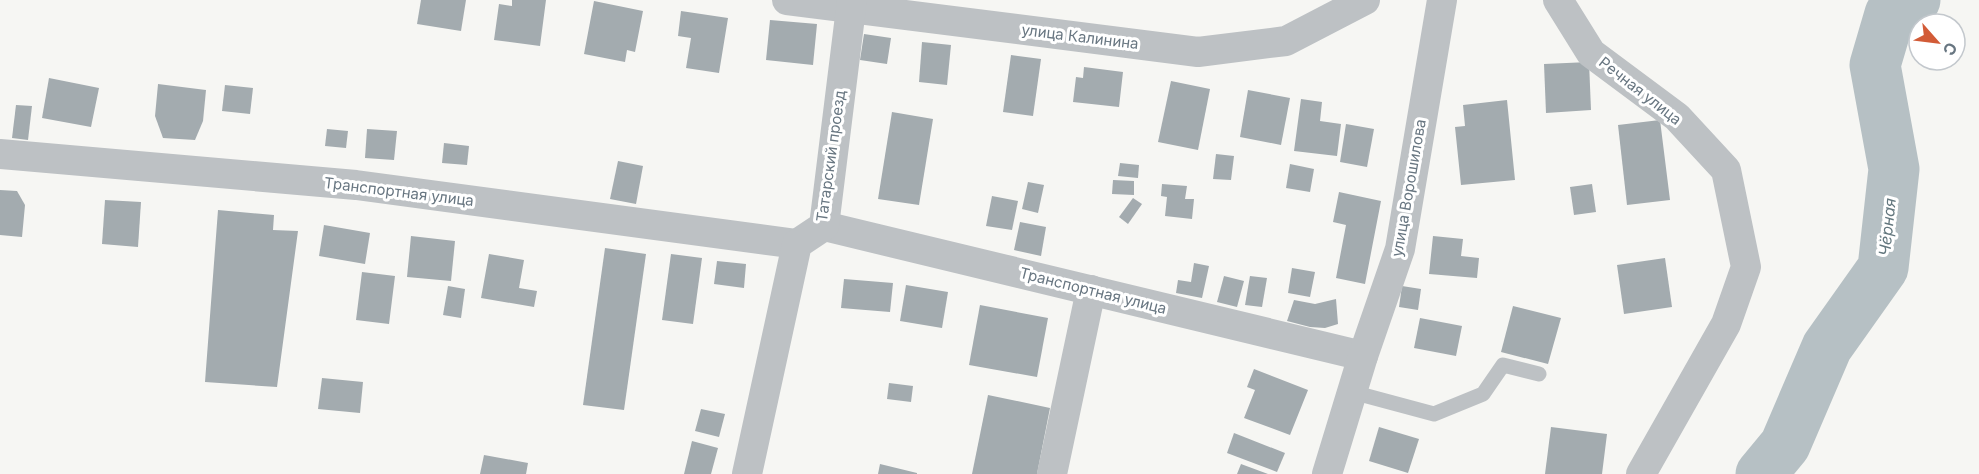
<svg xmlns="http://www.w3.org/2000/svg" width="1979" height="474" font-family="Inter,sans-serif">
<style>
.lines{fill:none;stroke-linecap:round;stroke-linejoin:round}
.river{stroke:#b6c0c4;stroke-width:51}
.building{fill:#a3abaf}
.lane{stroke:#bdc1c4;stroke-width:15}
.street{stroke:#bdc1c4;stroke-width:30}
.labels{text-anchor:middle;stroke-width:6;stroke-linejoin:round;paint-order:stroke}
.street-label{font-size:15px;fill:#687681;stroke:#fff}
.water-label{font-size:16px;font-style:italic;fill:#63777e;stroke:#fff}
</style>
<rect width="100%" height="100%" fill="#f6f6f3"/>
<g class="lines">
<polyline class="river" points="1761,474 1785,445 1827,347 1883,268 1894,169 1875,65 1890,14 1915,0"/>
</g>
<g class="building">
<polygon points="421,0 466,0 461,31 417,24"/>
<polygon points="512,0 546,0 540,46 494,40 499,4 512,6"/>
<polygon points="594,1 643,11 635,52 627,50 625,62 584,54"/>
<polygon points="681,11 728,18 719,73 686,68 691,38 678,36"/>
<polygon points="770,20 817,24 813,65 766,60"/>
<polygon points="864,34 891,38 887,64 860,60"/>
<polygon points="922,42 951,45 947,85 919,82"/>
<polygon points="1011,55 1041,59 1033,116 1003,112"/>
<polygon points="1589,62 1591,110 1546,113 1544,64"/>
<polygon points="1084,67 1123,72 1119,107 1073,102 1076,77 1083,78"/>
<polygon points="49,78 99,88 91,127 42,118"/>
<polygon points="1171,81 1210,89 1198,150 1158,142"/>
<polygon points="158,84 206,90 203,121 195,140 163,138 155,116"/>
<polygon points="225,85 253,88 250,114 222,111"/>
<polygon points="1248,90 1290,98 1281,145 1240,137"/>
<polygon points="1301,99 1322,102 1320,121 1341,124 1337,156 1294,151"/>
<polygon points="1507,100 1515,180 1461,185 1455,127 1465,126 1463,105"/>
<polygon points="16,105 32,106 28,140 12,138"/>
<polygon points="892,112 933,119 919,205 878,199"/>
<polygon points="1660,120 1670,200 1627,205 1618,125"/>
<polygon points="1346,124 1374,129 1367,167 1340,162"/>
<polygon points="327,129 348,131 346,148 325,146"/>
<polygon points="367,129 397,131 394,160 365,158"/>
<polygon points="444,143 469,146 467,165 442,163"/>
<polygon points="1216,154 1234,156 1231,180 1213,179"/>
<polygon points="618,161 643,166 636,204 610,199"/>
<polygon points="1120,163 1139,165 1138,178 1118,176"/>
<polygon points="1290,164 1314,169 1310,192 1286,188"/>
<polygon points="1113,180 1134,181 1134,195 1112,194"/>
<polygon points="1028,182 1044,185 1038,213 1022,209"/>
<polygon points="1162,184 1187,186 1185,199 1194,199 1192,219 1165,216 1167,197 1161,196"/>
<polygon points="1592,184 1596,212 1574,215 1570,187"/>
<polygon points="0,190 17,191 25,205 22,237 0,235"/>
<polygon points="1339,192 1381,201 1365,284 1336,278 1346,225 1333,222"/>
<polygon points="992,196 1018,201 1012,230 986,226"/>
<polygon points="1133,198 1142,204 1128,224 1119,217"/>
<polygon points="105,200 141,202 138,247 102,244"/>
<polygon points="218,210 274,215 273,230 298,231 277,387 205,382"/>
<polygon points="1020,222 1046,227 1041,256 1014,250"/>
<polygon points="324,225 370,233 365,264 319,256"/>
<polygon points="411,236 455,241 451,281 407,277"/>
<polygon points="1433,236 1463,239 1461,256 1479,258 1477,278 1429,274"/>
<polygon points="605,248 646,254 624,410 583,405"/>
<polygon points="489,254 524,260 519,288 537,291 534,307 481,298"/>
<polygon points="671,254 702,258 693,324 662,320"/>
<polygon points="1665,258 1672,307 1624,314 1617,265"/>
<polygon points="717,261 746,264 744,288 714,284"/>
<polygon points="1194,263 1209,266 1202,298 1176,293 1178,280 1191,282"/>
<polygon points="1292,268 1315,272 1310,297 1288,293"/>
<polygon points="362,272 395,276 389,324 356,320"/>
<polygon points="1224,276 1244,281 1237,307 1217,302"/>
<polygon points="1250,276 1267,278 1262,307 1245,305"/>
<polygon points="844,279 893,283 890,312 841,308"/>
<polygon points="906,285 948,292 942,328 900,321"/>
<polygon points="448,286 465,289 461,318 443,315"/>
<polygon points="1402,286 1421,289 1418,310 1399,307"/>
<polygon points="1336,299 1338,324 1325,328 1310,327 1287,321 1294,300 1315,304"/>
<polygon points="980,305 1048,318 1037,377 969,365"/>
<polygon points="1513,306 1561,318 1548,364 1501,352"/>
<polygon points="1420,318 1462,326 1456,356 1414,348"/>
<polygon points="1254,369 1308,390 1290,435 1244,418 1255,390 1247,387"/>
<polygon points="322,378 363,382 360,413 318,409"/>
<polygon points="889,383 913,386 911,402 887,399"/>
<polygon points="988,395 1050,408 1037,474 972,474"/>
<polygon points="701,409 725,414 719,437 695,431"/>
<polygon points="1379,427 1419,439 1408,473 1369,461"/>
<polygon points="1551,427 1607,434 1602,474 1545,474"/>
<polygon points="1234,433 1285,453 1277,472 1227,453"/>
<polygon points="692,441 718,448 711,474 684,474"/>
<polygon points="484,455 528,463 526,474 480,474"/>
<polygon points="880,464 917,473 917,474 878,474"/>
<polygon points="1241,464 1268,474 1237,474"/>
</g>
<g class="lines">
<polyline class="lane" points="1352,392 1434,414 1483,394 1503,365 1539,374"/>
<g class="street">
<polyline points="787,0 1198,52 1286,41 1365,0"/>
<polyline points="1558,0 1591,53 1677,117 1726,170 1746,267 1726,324 1641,474"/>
<polyline points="0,154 356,185 797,244"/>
<polyline points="824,226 1363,356"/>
<polyline points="747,474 797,244 824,226 852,0"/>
<polyline points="1052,474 1091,290"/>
<polyline points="1327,474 1363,356 1400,249 1442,0"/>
</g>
</g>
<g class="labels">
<g class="street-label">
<text transform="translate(1080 37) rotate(7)" y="5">улица Калинина</text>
<text transform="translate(1640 91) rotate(38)" y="5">Речная улица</text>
<text transform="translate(831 156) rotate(-82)" y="5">Татарский проезд</text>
<text transform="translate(1409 188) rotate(-80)" y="5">улица Ворошилова</text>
<text transform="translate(399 192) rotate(7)" y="5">Транспортная улица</text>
<text transform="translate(1093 291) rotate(14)" y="5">Транспортная улица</text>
</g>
<g class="water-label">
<text transform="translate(1887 227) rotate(-84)" y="6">Чёрная</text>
</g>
</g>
<g transform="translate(1937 42) rotate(118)"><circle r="28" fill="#ffffff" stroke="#c3c8cd" stroke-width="1.5"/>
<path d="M0-4.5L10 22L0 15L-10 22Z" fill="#d25b37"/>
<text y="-9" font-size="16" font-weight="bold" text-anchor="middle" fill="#687681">С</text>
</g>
</svg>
